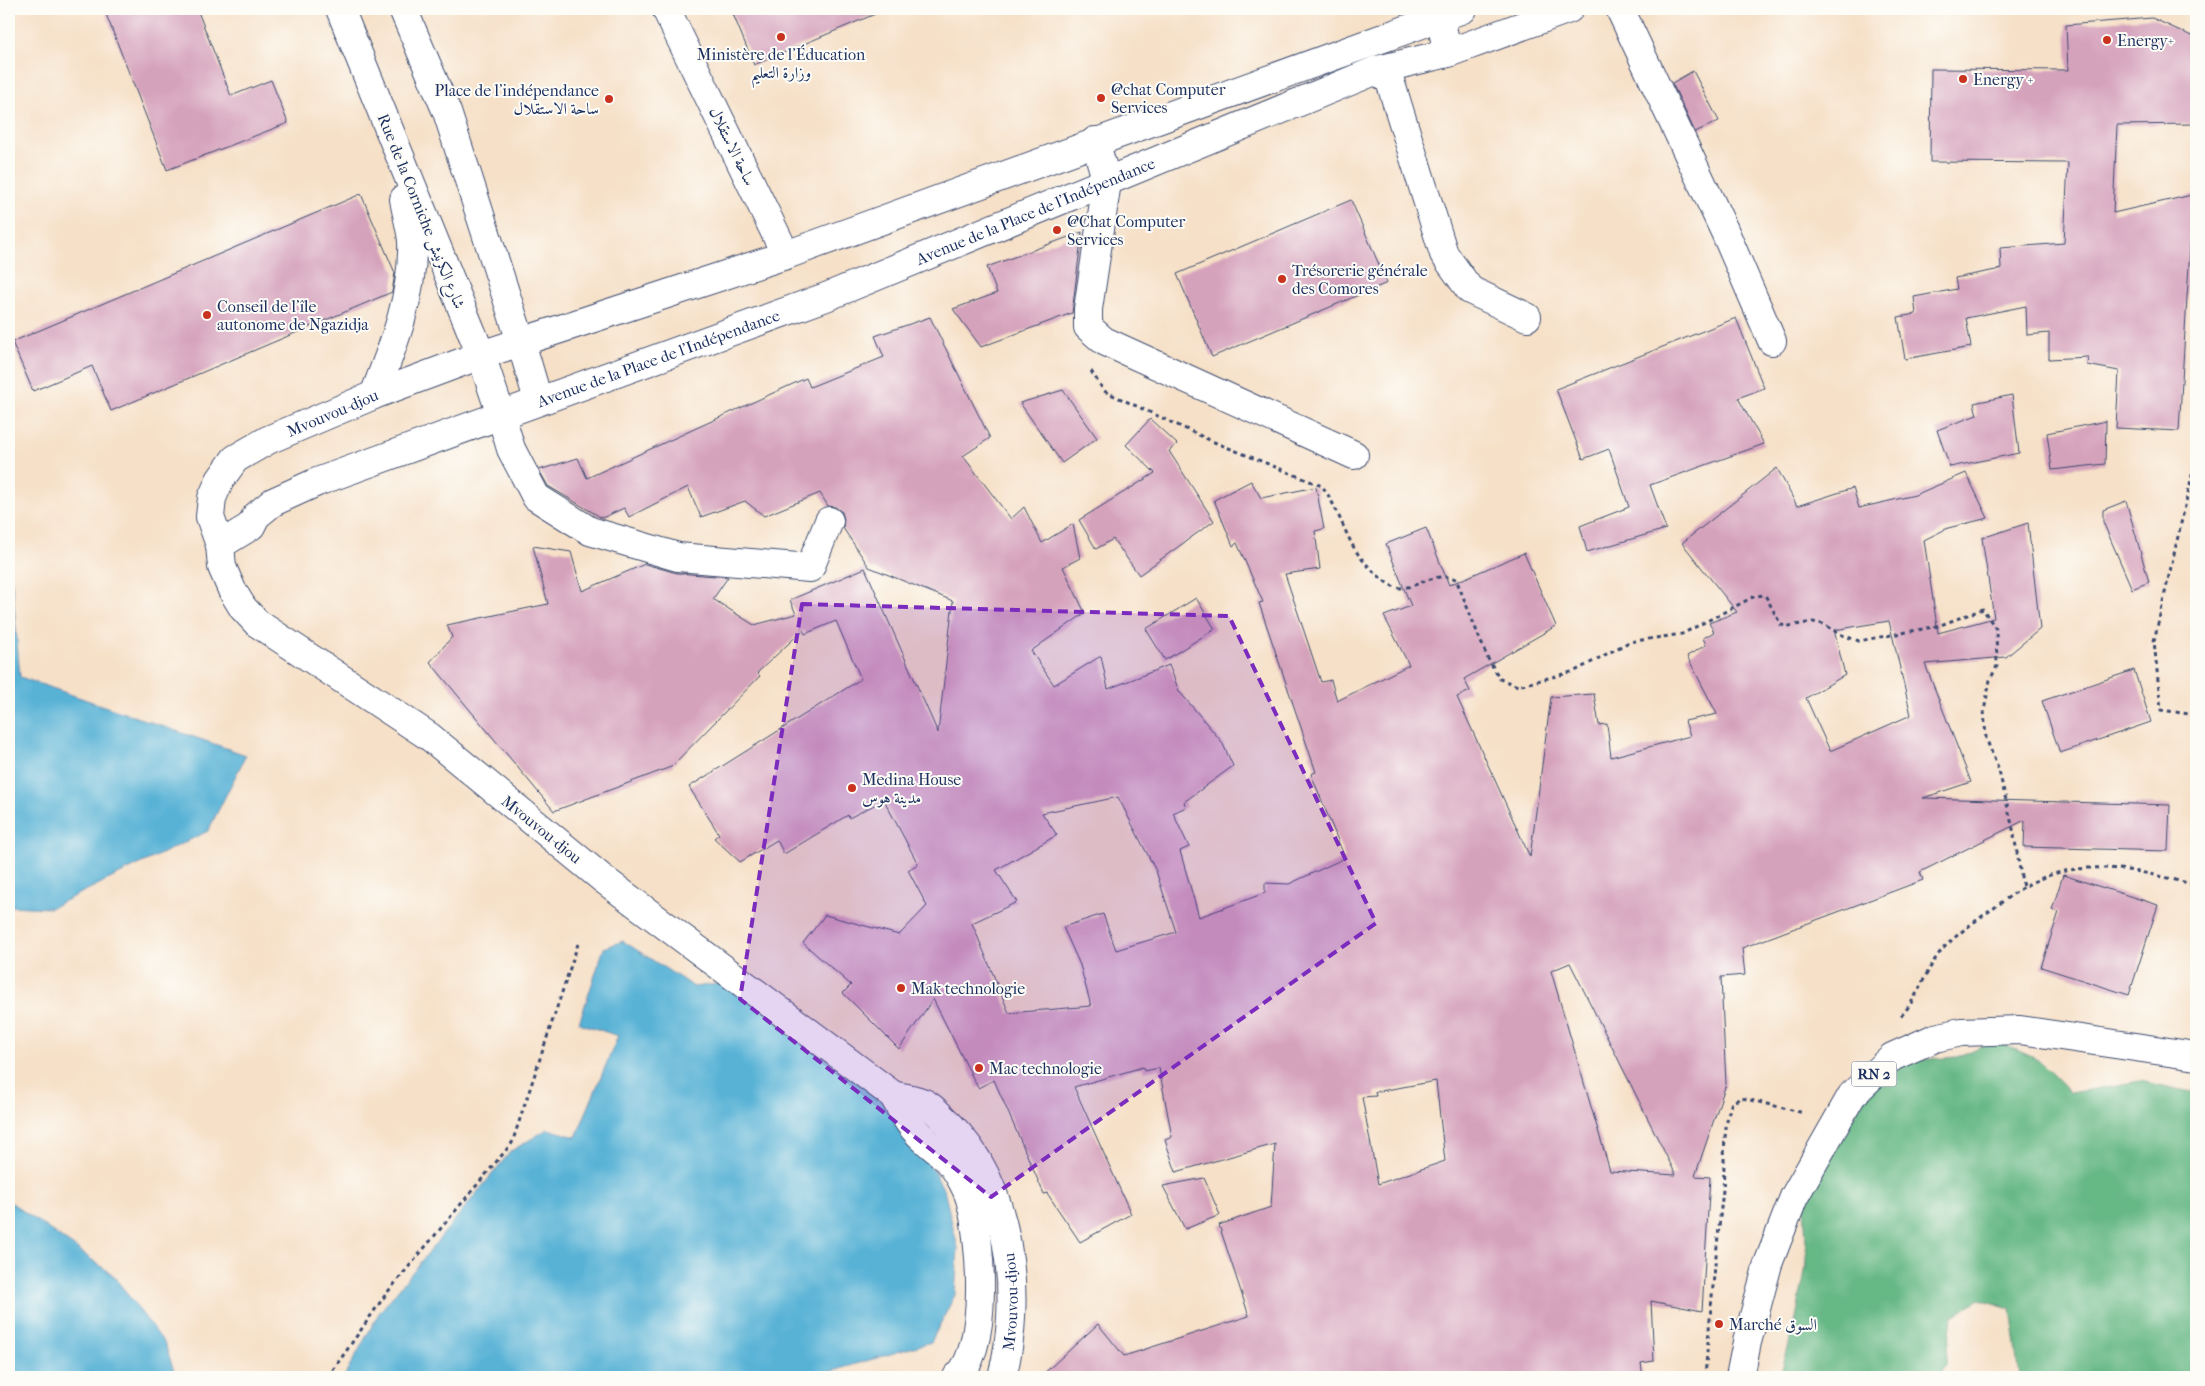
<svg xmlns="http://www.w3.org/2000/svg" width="2205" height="1386" font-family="'IM FELL French Canon',Amiri,serif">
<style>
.forest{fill:#66b885;stroke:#407472}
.water{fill:#58b2d6;stroke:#3a709a}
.building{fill:#d5a2bc;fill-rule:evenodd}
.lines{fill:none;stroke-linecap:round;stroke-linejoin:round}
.minor-casing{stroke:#3c4a6e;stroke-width:30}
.major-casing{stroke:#3c4a6e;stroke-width:30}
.path{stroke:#3c4a6e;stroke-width:3;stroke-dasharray:4 4;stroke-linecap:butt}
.minor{stroke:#fff;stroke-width:28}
.major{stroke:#fff;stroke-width:28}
.marked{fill:#7b2cbf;fill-opacity:0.2;stroke:#7b2cbf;stroke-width:4;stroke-dasharray:10 6;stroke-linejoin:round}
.poi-dot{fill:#c8321e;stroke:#fdfcf7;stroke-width:2}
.labels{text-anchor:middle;stroke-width:4;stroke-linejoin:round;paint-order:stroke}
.shield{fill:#fdfcf7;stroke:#5f6c8c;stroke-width:1}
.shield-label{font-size:15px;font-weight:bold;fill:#1b2f5e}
.poi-label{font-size:16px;fill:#1b2f5e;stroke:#fdfcf7;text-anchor:start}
.street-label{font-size:16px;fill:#1b2f5e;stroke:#fdfcf7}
</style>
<rect width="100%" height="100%" fill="#fdfcf7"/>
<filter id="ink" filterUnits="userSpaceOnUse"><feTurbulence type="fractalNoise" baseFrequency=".02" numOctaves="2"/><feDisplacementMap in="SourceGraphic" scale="10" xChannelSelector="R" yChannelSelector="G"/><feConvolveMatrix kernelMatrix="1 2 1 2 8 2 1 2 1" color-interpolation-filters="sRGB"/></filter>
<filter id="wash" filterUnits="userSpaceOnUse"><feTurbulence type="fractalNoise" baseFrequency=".0096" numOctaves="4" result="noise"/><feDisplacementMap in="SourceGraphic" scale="20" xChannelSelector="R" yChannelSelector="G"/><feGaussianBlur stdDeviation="1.12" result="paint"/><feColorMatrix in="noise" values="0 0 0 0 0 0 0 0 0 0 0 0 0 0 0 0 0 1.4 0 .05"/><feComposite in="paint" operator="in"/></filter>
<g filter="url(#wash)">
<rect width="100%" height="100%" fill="#f6e0c7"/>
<polygon class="forest" points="1996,1040 2038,1060 2071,1093 2140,1081 2196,1093 2196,1377 2020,1377 2011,1308 1980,1299 1952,1317 1946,1365 1938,1377 1780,1377 1796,1318 1807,1261 1804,1206 1868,1090 1905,1061 1957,1057"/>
<g class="water">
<polygon points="9,579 12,581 20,677 246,755 208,831 50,908 9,906"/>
<polygon points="623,941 694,987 733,982 859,1074 911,1131 944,1190 958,1248 955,1295 931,1342 812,1377 344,1377 379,1313 511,1151 548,1129 576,1137 618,1036 579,1023 604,948"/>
<polygon points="9,1201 112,1274 165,1344 176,1377 9,1377"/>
</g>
<g id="blocks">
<g class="building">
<polygon points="104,9 197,9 231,96 271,80 288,123 167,170"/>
<polygon points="731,9 887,9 754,65"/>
<polygon points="2152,18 2196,38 2196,124 2117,125 2113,213 2196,194 2196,230 2191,231 2179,431 2116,428 2119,371 2087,365 2088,357 2049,359 2049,333 2027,335 2026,306 1966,318 1971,347 1905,359 1898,317 1916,314 1914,297 1957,289 1955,278 2001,269 2000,248 2064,243 2068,163 1930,162 1931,69 2068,70 2066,25"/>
<polygon points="1693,71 1719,121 1695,132 1672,83"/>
<polygon points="361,194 395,273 392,292 111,411 92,366 33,391 12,342"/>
<polygon points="1351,200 1387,283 1212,357 1177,274"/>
<polygon points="1082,232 1072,313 981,347 953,309 997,293 987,267"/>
<path d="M930 317 990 438 963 456 1011 519 1024 507 1042 543 1073 524 1080 558 1063 567 1085 613 1031 651 1054 685 1101 656 1108 689 1169 665 1179 691 1222 742 1233 766 1184 802 1186 807 1173 813 1189 847 1180 851 1199 917 1265 893V883L1289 884 1345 858 1311 774 1316 772 1259 603 1263 602 1237 543 1233 546 1214 500 1251 481 1261 498 1316 487 1324 529 1315 531 1320 569 1285 574 1321 682 1331 680 1337 701 1409 665 1384 616 1411 606 1386 544 1426 528 1449 585 1524 553 1556 626 1464 679 1470 691 1457 697 1530 857 1551 697 1594 694 1599 725 1607 724 1611 757 1690 736 1685 721 1717 714 1687 656 1706 645 1703 638 1714 632 1709 623 1737 612 1682 543 1777 468 1797 506 1853 488 1859 508 1915 495 1966 473 1988 518 1948 528 1924 540 1938 633 1994 618 1982 538 2028 523 2040 629 2006 657 1925 664 1971 782 1923 798 2170 805 2168 851 2024 847 2025 820 1920 872 1923 880 1742 948 1745 975 1721 977 1726 1084 1695 1176 1710 1177 1702 1311 1651 1301 1654 1361 1641 1363 1643 1377H1040L1098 1324 1124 1356 1249 1316 1219 1225 1271 1207 1275 1144 1176 1172 1165 1140 1172 1137 1159 1068 1144 1071 1143 1067 1074 1087 1131 1214 1080 1242 1047 1193 1044 1194 994 1080 978 1088 933 999 899 1049 843 993 851 985 803 943 825 915 899 935 927 906 908 870 918 864 884 800 849 818 848 815 784 854 777 840 740 862 714 838 719 834 689 787 861 679 836 621 805 634 803 630 757 673 760 676 671 767 554 811 430 662 452 637 447 625 548 604 533 546 571 552 582 591 645 564 677 573 728 577 713 599 754 625 796 614 790 600 865 568 938 733 953 601 869 567 843 528 844 519 842 512 835 507 828 506 820 493 764 516 745 501 701 517 688 487 629 517 624 508 602 518 548 486 539 470 578 458 587 478 806 378 810 387 884 357 875 336ZM1889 621 1911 715 1830 751 1806 698 1845 675 1834 630ZM1118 797 1156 871 1176 932 1116 950 1103 914 1063 927 1080 965 1091 1006 1009 1013 972 923 1017 902 996 870 1057 835 1042 813ZM1570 963 1676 1175 1610 1171 1551 971ZM1436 1081 1445 1161 1378 1184 1362 1097 1376 1096 1375 1092Z"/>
<polygon points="1736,318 1764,388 1738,398 1764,444 1650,485 1666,529 1587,552 1580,526 1629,507 1609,449 1583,459 1556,389"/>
<polygon points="1063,390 1097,438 1062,463 1020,403"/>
<polygon points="2012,395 2019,453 1950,467 1937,430 1977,415 1974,403"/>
<polygon points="1150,419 1177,444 1169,451 1214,521 1139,575 1113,539 1096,549 1079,520 1155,473 1126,445"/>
<polygon points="2106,421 2105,464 2052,470 2047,433"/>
<polygon points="2126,501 2149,582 2132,589 2103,522 2103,510"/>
<polygon points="1196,598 1215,629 1165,660 1146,629"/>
<polygon points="2134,670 2151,722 2060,753 2042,701"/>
<polygon points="2063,875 2158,905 2129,995 2041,967 2059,912 2052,910"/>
<polygon points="1204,1178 1220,1215 1185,1229 1163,1186"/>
</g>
</g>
</g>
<g filter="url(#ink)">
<use href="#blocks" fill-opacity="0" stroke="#3c4a6e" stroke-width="1"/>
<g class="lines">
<g class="minor-casing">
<g id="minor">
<polyline points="666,9 786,255"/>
<polyline points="1443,9 1440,18 1448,53"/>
<polyline points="1620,9 1725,232 1772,341"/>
<polyline points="1377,70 1390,81 1444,254 1470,290 1527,317"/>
<polyline points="1095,141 1107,182 1088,309 1088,327 1104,341 1354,455"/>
<polyline points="501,415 511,449 536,497 590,531 678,557 810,568 829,521"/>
</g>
</g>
<g class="major-casing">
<g id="major">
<polyline points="340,9 481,355 501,415"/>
<polyline points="403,9 447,112 521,342 538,400"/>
<path d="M374 395C393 347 414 294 412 241 411 228 406 213 404 199"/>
<path id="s1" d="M220 545 251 526 256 516 273 502 317 482 826 297 1377 70 1448 53 1569 9"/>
<path d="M893 1095C899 1105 904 1116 911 1125 922 1141 940 1150 952 1165 959 1174 967 1189 970 1199 981 1238 990 1348 957 1377"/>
<path id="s2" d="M1002 1377C1023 1297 1011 1185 949 1124 942 1118 934 1108 926 1104 917 1099 904 1098 893 1095L603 879 430 737 257 623 243 608 232 590 222 567 220 545 210 517 212 498 220 480 235 459 268 440 374 395 481 355 786 255 1463 9"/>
<polyline points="1740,1377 1747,1342 1768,1264 1794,1197 1852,1095 1892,1057 1935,1038 1961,1032 2020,1030 2196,1056"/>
</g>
</g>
<g class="path">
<path d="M1091 371 1104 391 1214 442 1322 486C1337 506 1343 530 1356 551 1363 562 1387 588 1400 588 1421 587 1434 571 1456 579L1487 657 1500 679 1518 686 1575 671 1629 642 1682 634 1755 596 1765 595 1781 625 1789 626 1813 622 1823 624 1842 635 1859 641 1938 626 1983 609 1996 629 1997 666 1990 680 1984 711 1986 738 1999 771 2013 829 2023 888"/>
<polyline points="2196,458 2154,641 2161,710 2196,715"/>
<path d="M1901 1016C1918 998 1925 971 1941 951 1954 936 1978 919 1994 908 2003 901 2013 894 2022 888 2079 854 2136 870 2196 885"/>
<polyline points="328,1377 386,1294 512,1143 578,944"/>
<path d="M1705 1377C1710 1315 1716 1252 1723 1190 1725 1161 1722 1130 1732 1102L1742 1098 1804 1113"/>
</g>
<use href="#minor" class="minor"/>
<use href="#major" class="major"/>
</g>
</g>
<path class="marked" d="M802 604 1229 616 1376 923 991 1197 740 999Z"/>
<g class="poi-dot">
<circle cx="781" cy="37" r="5"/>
<circle cx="2107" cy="40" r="5"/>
<circle cx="1963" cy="79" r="5"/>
<circle cx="1101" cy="98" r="5"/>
<circle cx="609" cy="99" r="5"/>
<circle cx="1057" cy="230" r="5"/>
<circle cx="1282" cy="279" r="5"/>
<circle cx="207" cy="315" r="5"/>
<circle cx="852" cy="788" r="5"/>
<circle cx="901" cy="988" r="5"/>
<circle cx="979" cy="1068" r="5"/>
<circle cx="1719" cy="1324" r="5"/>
</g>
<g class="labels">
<rect class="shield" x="1851.5" y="1061.5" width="45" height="25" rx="4"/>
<g class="shield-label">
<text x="1874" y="1079">RN 2</text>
</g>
<g class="poi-label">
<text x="2117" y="46">Energy+</text>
<text x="781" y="60" text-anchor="middle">Ministère de l'Éducation<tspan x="781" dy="18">وزارة التعليم</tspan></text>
<text x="1973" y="85">Energy +</text>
<text x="1111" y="95">@chat Computer<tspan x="1111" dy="18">Services</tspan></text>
<text x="599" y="96" text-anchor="end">Place de l'indépendance<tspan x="599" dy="18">ساحة الاستقلال</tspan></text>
<text x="1067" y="227">@Chat Computer<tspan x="1067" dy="18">Services</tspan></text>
<text x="1292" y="276">Trésorerie générale<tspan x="1292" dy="18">des Comores</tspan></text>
<text x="217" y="312">Conseil de l'île<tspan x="217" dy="18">autonome de Ngazidja</tspan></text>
<text x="862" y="785">Medina House<tspan x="862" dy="18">مدينة هوس</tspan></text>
<text x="911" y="994">Mak technologie</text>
<text x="989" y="1074">Mac technologie</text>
<text x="1729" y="1330">Marché السوق</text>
</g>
<g class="street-label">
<text transform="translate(733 146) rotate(64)" y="6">ساحة الاستقلال</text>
<text transform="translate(422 211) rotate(68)" y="6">Rue de la Corniche شارع الكرنيش</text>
<text dy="6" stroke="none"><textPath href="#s1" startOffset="886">Avenue de la Place de l'Indépendance</textPath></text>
<text dy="6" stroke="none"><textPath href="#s1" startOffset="481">Avenue de la Place de l'Indépendance</textPath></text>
<text dy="6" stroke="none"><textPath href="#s2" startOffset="1418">Mvouvou-djou</textPath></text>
<text transform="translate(542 829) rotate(39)" y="6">Mvouvou-djou</text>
<text dy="6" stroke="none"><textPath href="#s2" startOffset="76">Mvouvou-djou</textPath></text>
</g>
</g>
<rect width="2205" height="1386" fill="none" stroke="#fdfcf7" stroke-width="30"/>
</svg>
